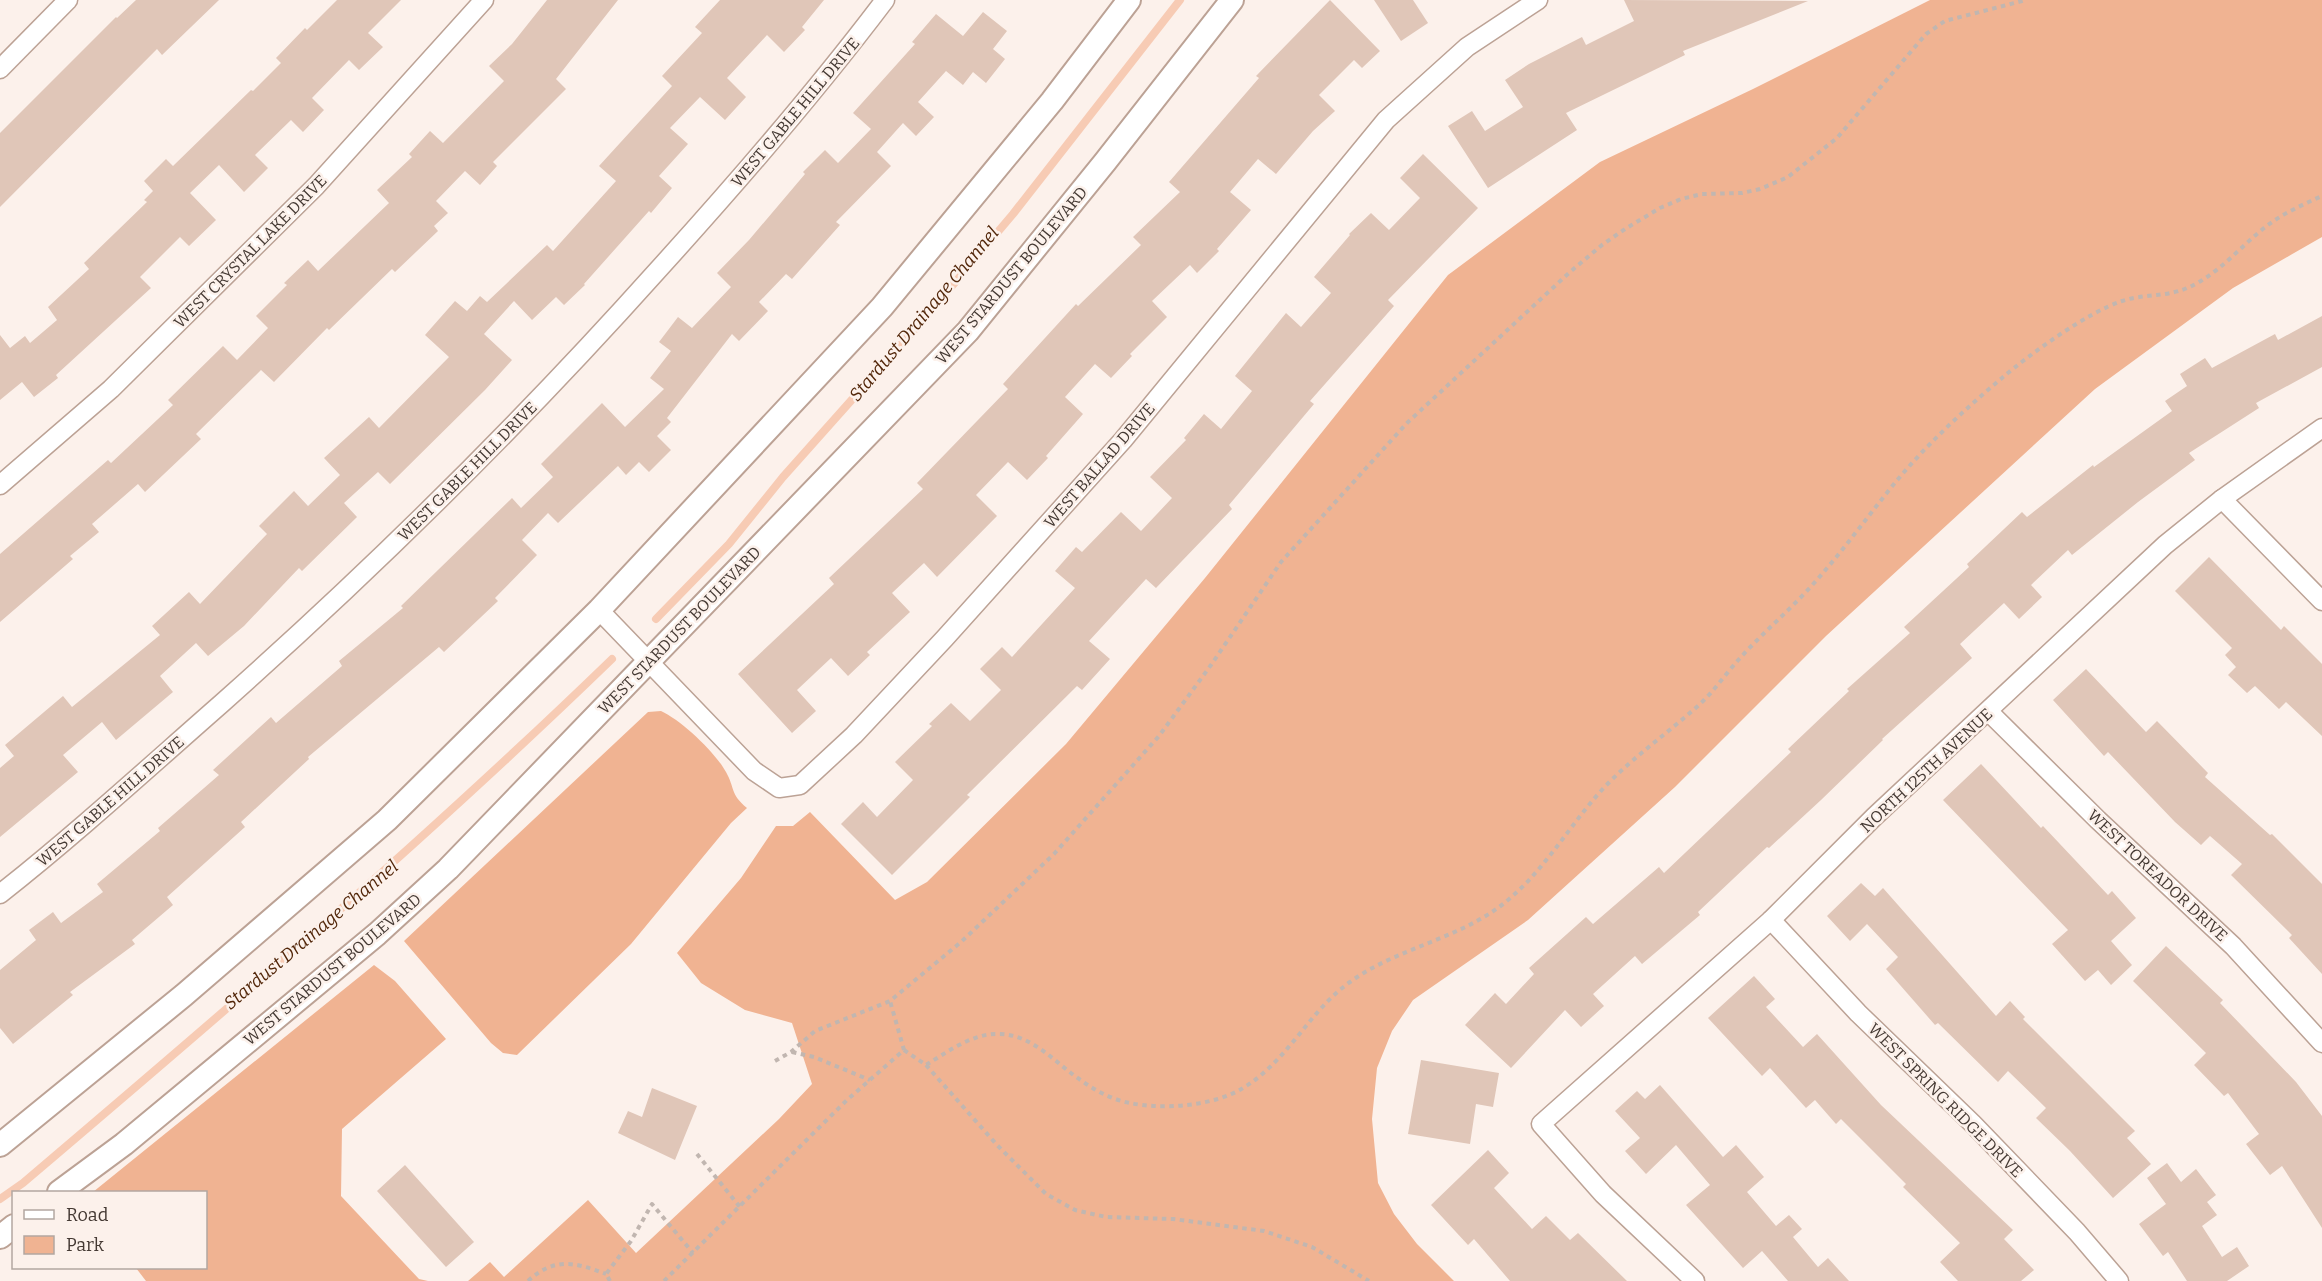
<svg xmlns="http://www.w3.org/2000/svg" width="2322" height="1281" font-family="Bitter,serif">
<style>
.green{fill:#f0b392}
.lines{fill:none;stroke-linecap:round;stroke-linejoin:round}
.stream{stroke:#f7cbb4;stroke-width:8}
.building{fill:#e0c6b8}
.minor-casing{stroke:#bca295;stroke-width:21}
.tertiary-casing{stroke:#bca295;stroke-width:26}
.path{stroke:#c1b6b0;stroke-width:4;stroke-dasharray:4.5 4.5;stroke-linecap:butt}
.minor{stroke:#fff;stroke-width:18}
.tertiary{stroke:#fff;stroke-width:22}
.labels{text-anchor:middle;stroke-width:5;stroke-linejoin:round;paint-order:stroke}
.street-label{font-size:16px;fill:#443933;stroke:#fcf1eb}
.water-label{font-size:18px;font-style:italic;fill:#522609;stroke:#fcf1eb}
</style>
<rect width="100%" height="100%" fill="#fcf1eb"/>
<g class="green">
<polygon points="1930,0 2322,0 2322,237 2233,288 2095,389 1826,636 1675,787 1528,920 1413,1000 1392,1031 1377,1068 1372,1119 1378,1183 1394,1214 1417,1244 1454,1281 468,1281 490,1262 504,1277 588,1200 636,1253 779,1119 812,1084 792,1023 745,1010 701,983 677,953 741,878 776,826 793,826 810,812 895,900 927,882 1066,744 1205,578 1448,275 1600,162 1753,89"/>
<path d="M661 711C681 720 715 752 726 772 735 788 730 794 747 808L731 823 631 944 517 1055 503 1053 491 1043 404 941 648 712Z"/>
<polygon points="374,965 395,981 446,1039 342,1129 341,1196 419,1279 428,1281 146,1281 136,1268 206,1268 206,1192 93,1192"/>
</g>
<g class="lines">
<g class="stream">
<polyline points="656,619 729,544 783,477 930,312 1013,214 1180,0"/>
<path d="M0 1199 23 1183C223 1013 423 842 612 659"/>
</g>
</g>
<g class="building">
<polygon points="136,0 219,0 162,55 157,49 0,207 0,133 116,17 117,18"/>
<polygon points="337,0 401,0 368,33 383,47 359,70 349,60 312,98 324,110 303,132 291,120 255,155 268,168 244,192 219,165 190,193 216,220 189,246 180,237 140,277 151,288 56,375 58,378 34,397 22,382 0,400 0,335 10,348 25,336 30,343 57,320 48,307 89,269 84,263 147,202 144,200 153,191 144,181 166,159 173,166 251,90 253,91 281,63 276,58 305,28 307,30"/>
<polygon points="547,0 618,0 556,79 566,89 493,162 497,166 480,185 465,171 436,201 448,213 434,226 438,231 395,272 392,269 329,330 327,328 274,382 261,370 196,434 201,439 145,492 138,484 92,524 99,532 70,556 73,559 0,622 0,554 108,460 111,463 173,405 168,400 223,346 237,360 268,328 256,316 287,285 284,283 308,260 318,271 389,203 377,190 412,157 409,154 430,131 443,143 504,81 489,66 512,44"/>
<polygon points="720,0 824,0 802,27 805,30 784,52 767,35 727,78 746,97 725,120 700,97 670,128 688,144 659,176 672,188 651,213 649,211 584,284 585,285 564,305 556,297 532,320 514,301 484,334 512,360 485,390 390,484 378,472 344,503 357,517 302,571 299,568 244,626 208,656 196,643 160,676 173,692 116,740 102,722 63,755 78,772 0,837 0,768 14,756 5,745 63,696 72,707 160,635 152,626 189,592 200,604 267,534 259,526 294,491 308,506 340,475 324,458 369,417 379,428 449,357 425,335 455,301 467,311 480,296 487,302 547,245 553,251 616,181 599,166 672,86 662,76 702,33 695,27"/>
<polygon points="1330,0 1380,51 1362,68 1354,60 1319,95 1335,111 1313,131 1276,174 1258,159 1230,192 1251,210 1217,249 1219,251 1197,273 1190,265 1152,301 1167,317 1130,354 1132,356 1111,378 1095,364 1065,397 1083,414 1046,456 1048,458 1027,480 1008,462 976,495 997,516 937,577 924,563 892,593 910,612 867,652 870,655 848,676 831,658 797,690 816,711 792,733 738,674 834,584 829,578 923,489 917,483 1008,389 1003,384 1076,304 1078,306 1141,245 1133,237 1180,192 1169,182 1259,78 1256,76"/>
<polygon points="1374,0 1413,0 1428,23 1401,41"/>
<polygon points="1624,0 1808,1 1683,51 1685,55 1566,113 1577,130 1488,188 1448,126 1472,111 1485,131 1523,107 1505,80 1529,64 1582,37 1586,45 1634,21"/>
<polygon points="983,12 1007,31 993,49 1005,59 986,83 973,72 963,85 946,71 918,102 934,117 916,136 903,123 877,152 891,166 836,222 840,225 792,279 786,274 759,302 768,311 739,341 732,334 667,418 671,422 657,436 671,450 649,472 639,462 626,475 618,466 558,523 548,513 522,540 537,555 495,598 498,601 444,652 439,647 308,757 309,759 241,822 245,827 167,897 173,905 132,940 135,944 70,992 73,995 13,1044 0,1028 0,970 36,940 29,930 53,912 61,923 103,892 97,884 160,831 158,828 219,775 213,770 271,717 276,723 342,666 339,661 403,608 401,606 512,498 521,508 553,477 541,464 602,403 625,427 664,389 650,378 671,351 659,342 678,317 692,328 731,287 717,273 749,240 805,174 803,172 825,150 838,163 871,129 853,113 915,44 912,42 936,14 963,36"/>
<polygon points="1423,154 1478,208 1388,300 1394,306 1310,401 1314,404 1229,505 1232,509 1156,588 1146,579 1089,641 1110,659 1082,690 1077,686 967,795 970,797 892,875 841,824 863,802 877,817 913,780 895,762 932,726 929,724 951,703 970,721 1001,690 980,669 1002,647 1012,657 1075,588 1055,571 1076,547 1082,552 1121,512 1141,531 1172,498 1150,477 1186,440 1184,438 1204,414 1221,429 1252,391 1235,376 1286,313 1301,327 1331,293 1314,277 1350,235 1349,234 1371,213 1389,230 1420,198 1400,178"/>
<polygon points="2322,316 2322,367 2256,403 2259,408 2189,453 2195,460 2138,502 2072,555 2068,550 2031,585 2042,597 2019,619 2004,603 1960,644 1972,658 1882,739 1883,740 1821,800 1769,848 1767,847 1698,912 1700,915 1642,964 1635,956 1593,994 1604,1006 1581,1027 1565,1010 1511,1068 1465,1025 1495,993 1506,1004 1534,974 1529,968 1586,917 1593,924 1659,867 1664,873 1791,752 1788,749 1849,691 1847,689 1910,633 1904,627 1969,567 1967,564 2022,512 2027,517 2093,465 2094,467 2172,411 2165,401 2187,386 2180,374 2205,358 2212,368 2275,334 2278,340"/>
<polygon points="2209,557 2281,630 2284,626 2322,664 2322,736 2286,702 2279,709 2255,686 2247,693 2228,675 2236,667 2225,655 2232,648 2175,591"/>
<polygon points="2086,669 2146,732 2157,721 2208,773 2205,777 2270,835 2272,834 2322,884 2322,974 2289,938 2292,935 2231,875 2242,864 2210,836 2201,845 2175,822 2108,752 2104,756 2053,700"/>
<polygon points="1981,764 2041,828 2043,826 2108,895 2112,891 2136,918 2111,941 2132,965 2111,985 2098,970 2085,981 2052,944 2068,930 1943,800"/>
<polygon points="1861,883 1875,896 1883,888 1996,1016 2010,1001 2025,1017 2023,1019 2135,1131 2127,1138 2151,1164 2113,1198 2070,1151 2036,1118 2046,1108 2008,1071 1998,1082 1938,1023 1935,1025 1886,969 1898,957 1867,924 1850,941 1827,916"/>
<polygon points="2166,946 2223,1000 2220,1003 2296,1082 2322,1116 2322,1228 2282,1166 2270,1175 2246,1144 2259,1134 2228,1093 2224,1096 2194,1065 2206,1053 2133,981"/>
<polygon points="1754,976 1775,999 1766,1007 1803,1047 1817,1034 1881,1105 2013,1230 2004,1239 2034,1270 2021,1281 1958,1281 1940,1262 1960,1243 1903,1187 1906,1184 1841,1119 1836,1124 1815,1100 1806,1108 1770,1068 1762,1076 1708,1018"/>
<polygon points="1421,1060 1499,1073 1493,1107 1476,1104 1470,1144 1408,1134"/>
<polygon points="1660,1085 1723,1157 1736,1145 1764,1177 1747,1192 1776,1226 1789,1215 1802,1229 1793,1237 1818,1267 1828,1258 1849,1281 1788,1281 1762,1251 1743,1268 1686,1205 1710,1185 1676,1145 1646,1174 1625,1151 1640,1138 1615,1111 1637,1091 1645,1099"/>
<polygon points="652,1088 697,1106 675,1160 618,1133 628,1111 642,1117"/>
<polygon points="1488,1150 1509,1173 1494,1188 1532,1229 1546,1216 1570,1240 1578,1233 1627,1281 1510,1281 1474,1239 1468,1245 1431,1205"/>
<polygon points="2167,1163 2181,1182 2196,1169 2216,1195 2207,1202 2217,1215 2202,1226 2222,1257 2237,1247 2249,1266 2227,1281 2187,1281 2168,1252 2163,1256 2139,1224 2166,1204 2147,1178"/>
<polygon points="405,1165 474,1242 446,1267 377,1191"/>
</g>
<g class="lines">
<g class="minor-casing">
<g id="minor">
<polyline points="0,69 68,0"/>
<polyline points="0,485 111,389 316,186 484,0"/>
<polyline points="2222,499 2322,601"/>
<polyline points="599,610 754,771 779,788 800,785 854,735 945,638 1123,440 1386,120 1467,47 1538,0"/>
<polyline points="1989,712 2098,820 2233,946 2322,1043"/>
<path d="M0 894C76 834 148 768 221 704 374 568 520 424 657 271 736 184 814 94 885 0"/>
<polyline points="1771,920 1858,1013 1973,1124 2077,1232 2119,1281"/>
<polyline points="1695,1281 1603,1194 1541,1124 1771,920 1874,817 2165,545 2222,499 2322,428"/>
</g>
</g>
<g class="tertiary-casing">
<g id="tertiary">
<polyline points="0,1145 184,995 387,820 599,610 882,307 1052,101 1129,0"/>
<polyline points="59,1192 124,1144 377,934 448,869 968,331 1105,162 1232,0"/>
<polyline points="0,1237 14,1226"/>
</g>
</g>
<g class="path">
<path d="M904 1050 926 1065C947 1052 973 1033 998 1034 1033 1034 1056 1064 1082 1081 1096 1091 1113 1100 1130 1103 1163 1110 1214 1106 1243 1088 1288 1061 1309 1011 1350 982 1398 947 1462 939 1508 900 1545 869 1568 828 1600 792 1630 759 1667 734 1700 704 1715 690 1727 672 1741 657 1761 635 1783 616 1804 594 1837 559 1864 521 1894 484 1926 445 1964 410 2002 378 2030 354 2088 312 2122 301 2150 292 2171 299 2199 282 2227 266 2248 238 2275 220 2289 211 2306 203 2322 196"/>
<polyline points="792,1052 814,1057 870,1080"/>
<polyline points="775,1061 791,1052 815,1031 890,1001 961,942 1054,854 1159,736 1211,665 1281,562 1407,423 1570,272 1602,245 1625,229 1660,208 1681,199 1702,194 1742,193 1760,189 1788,177 1837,138 1926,34 1945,21 2026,0"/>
<polyline points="926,1065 997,1145 1046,1194 1075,1210 1106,1217 1173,1219 1264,1231 1312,1247 1369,1281"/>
<polyline points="697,1154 740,1207"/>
<path d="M528 1281C554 1257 575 1262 606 1274"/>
<polyline points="610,1281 606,1274 631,1241 652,1204 693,1253"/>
<polyline points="664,1281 847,1100 904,1050 890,1001"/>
</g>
<use href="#minor" class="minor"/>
<use href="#tertiary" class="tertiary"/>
</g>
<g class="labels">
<g class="street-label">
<text transform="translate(795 112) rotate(-50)" y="6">WEST GABLE HILL DRIVE</text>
<text transform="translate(250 251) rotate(-45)" y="6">WEST CRYSTAL LAKE DRIVE</text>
<text transform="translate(1011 275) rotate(-50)" y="6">WEST STARDUST BOULEVARD</text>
<text transform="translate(1099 465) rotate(-49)" y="6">WEST BALLAD DRIVE</text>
<text transform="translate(467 471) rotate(-45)" y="6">WEST GABLE HILL DRIVE</text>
<text transform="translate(679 630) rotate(-46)" y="6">WEST STARDUST BOULEVARD</text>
<text transform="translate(1926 770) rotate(-43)" y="6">NORTH 125TH AVENUE</text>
<text transform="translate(110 801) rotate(-41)" y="6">WEST GABLE HILL DRIVE</text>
<text transform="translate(2158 875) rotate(43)" y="6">WEST TOREADOR DRIVE</text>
<text transform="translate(332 969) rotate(-40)" y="6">WEST STARDUST BOULEVARD</text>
<text transform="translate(1946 1100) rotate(45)" y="6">WEST SPRING RIDGE DRIVE</text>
</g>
<g class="water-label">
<text transform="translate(924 314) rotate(-50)" y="6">Stardust Drainage Channel</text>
<text transform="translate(311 935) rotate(-40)" y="6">Stardust Drainage Channel</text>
</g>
</g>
<rect x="12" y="1191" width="195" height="78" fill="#fcf1eb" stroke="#b2a7a1" stroke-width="1.5"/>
<rect x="24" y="1210" width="30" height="9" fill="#ffffff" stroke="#b2a7a1" stroke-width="1.5"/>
<text x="66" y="1221" font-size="18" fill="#443933">Road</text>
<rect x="24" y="1236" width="30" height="18" fill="#f0b392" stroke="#b2a7a1" stroke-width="1.5"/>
<text x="66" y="1251" font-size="18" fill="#443933">Park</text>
</svg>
